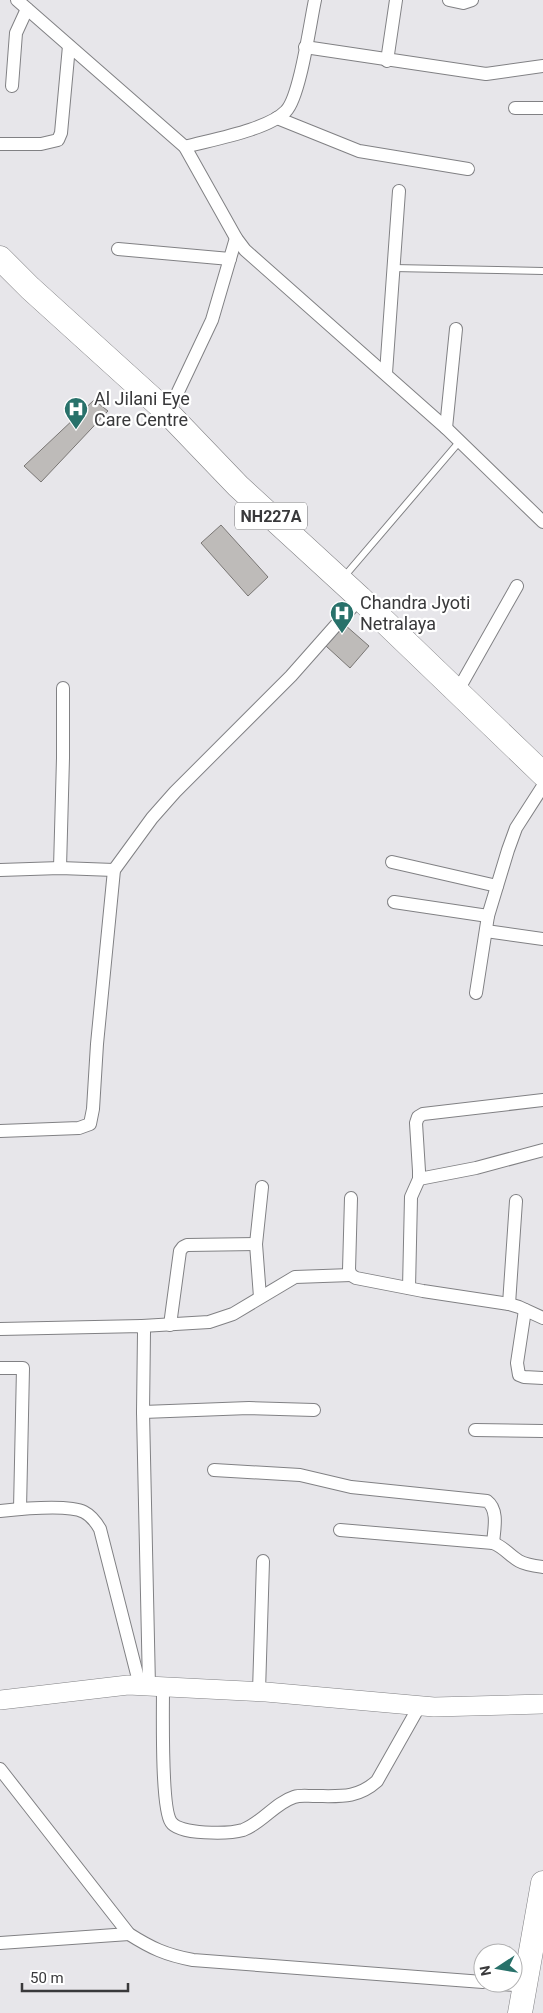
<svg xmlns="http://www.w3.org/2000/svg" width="543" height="2013" font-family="Roboto,sans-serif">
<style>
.building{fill:#bebbb9;stroke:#797674}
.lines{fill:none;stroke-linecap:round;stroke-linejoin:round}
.lane-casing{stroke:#818184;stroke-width:8}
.street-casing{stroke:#818184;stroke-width:14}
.secondary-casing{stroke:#818184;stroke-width:20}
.highway-casing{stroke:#818184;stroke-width:25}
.lane{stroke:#fff;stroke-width:6}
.street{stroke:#fff;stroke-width:12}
.secondary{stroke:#fff;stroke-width:19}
.highway{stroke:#fff;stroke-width:24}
.labels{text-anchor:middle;stroke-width:4.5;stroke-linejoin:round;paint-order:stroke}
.shield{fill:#fff;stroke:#747476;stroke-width:1}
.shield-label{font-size:16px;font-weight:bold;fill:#39393b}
.poi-label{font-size:18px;fill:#39393b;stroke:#fff;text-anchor:start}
</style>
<rect width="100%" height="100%" fill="#e7e6ea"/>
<g class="building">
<polygon points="94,400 108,411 41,482 24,466"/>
<polygon points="221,525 268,577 248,596 201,543"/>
<polygon points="345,625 369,646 350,668 326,646"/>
</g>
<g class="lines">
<g class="lane-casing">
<g id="lane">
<polyline points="393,268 543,271"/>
<polyline points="343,578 460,441"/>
</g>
</g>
<g class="street-casing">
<g id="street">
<polyline points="17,0 185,147 236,238 245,250 446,428 543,522"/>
<polyline points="449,0 463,3 472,0"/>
<polyline points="305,47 486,74 543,66"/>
<polyline points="387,61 396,0"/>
<polyline points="12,86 16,33 27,9"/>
<polyline points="515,108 543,108"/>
<polyline points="277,118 359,151 468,169"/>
<polyline points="0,144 41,144 58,140 61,133 69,46"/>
<path d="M185 147C210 140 268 130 286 111 300 97 310 23 315 0"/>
<polyline points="118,249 230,259"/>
<polyline points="386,373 399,191"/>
<polyline points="168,413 212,320 236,238"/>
<polyline points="446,428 456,329"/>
<polyline points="457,692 517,586"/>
<polyline points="392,862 497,886"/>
<polyline points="60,868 63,758 63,688"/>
<polyline points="0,870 60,868 114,870"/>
<polyline points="394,902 488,916"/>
<polyline points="486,931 543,939"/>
<polyline points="476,993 488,916 508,850 516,828 543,786"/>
<polyline points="0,1131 79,1128 90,1124 93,1109 97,1044 114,870 152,818 175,792 291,676 360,598"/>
<polyline points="419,1179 476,1168 543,1150"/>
<polyline points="351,1198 349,1270 351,1275 356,1278 423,1291 509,1304 519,1307 543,1318"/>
<polyline points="409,1288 411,1197 419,1179 419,1171 416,1123 418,1117 423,1114 543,1100"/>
<polyline points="260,1297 256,1244 262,1187"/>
<polyline points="509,1304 516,1201"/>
<polyline points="525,1310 517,1363 519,1375 524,1377 543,1378"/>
<polyline points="170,1325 180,1251 183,1247 187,1245 256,1244"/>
<polyline points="142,1326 209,1322 233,1314 295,1277 351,1275"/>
<polyline points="0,1329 142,1326 144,1332 143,1412 149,1686"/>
<polyline points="0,1368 23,1368 20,1509"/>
<polyline points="143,1412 249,1408 314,1410"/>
<polyline points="475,1430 543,1431"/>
<path d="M214 1470 300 1475 351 1487 487 1501C499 1510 494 1530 493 1543"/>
<path d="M0 1511C19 1509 68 1504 84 1512 92 1516 96 1522 100 1529L140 1686"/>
<path d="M340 1530 493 1543C504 1547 510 1556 519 1561 526 1565 535 1566 543 1567"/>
<path d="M163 1687C163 1710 161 1808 171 1822 179 1835 229 1834 243 1830 262 1823 275 1803 294 1797 300 1795 307 1796 313 1796 339 1796 357 1799 377 1781L420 1705"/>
<polyline points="259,1691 263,1561"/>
<path d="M0 1769 129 1934C151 1948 166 1955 193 1960L483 1982"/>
<polyline points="0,1943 129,1934"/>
<polyline points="492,1983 525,1986"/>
</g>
</g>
<g class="secondary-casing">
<polyline id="secondary" points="0,1700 128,1685 266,1692 434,1707 543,1704"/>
</g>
<g class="highway-casing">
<g id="highway">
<polyline points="0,258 30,288 168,413 238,486 360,598 543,774"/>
<polyline points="520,2013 543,1883"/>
</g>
</g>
<use href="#lane" class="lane"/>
<use href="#street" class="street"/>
<use href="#secondary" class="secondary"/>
<use href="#highway" class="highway"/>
</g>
<defs>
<g id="hospital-pin" transform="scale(1.25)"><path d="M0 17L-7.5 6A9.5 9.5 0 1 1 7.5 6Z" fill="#28716a" stroke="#fff"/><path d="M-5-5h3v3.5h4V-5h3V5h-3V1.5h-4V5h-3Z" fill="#fff"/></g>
</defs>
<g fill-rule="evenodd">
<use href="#hospital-pin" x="76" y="409"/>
<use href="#hospital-pin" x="342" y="613"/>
</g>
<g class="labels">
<rect class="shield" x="235" y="502.5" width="72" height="27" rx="4"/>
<g class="shield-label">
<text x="271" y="522">NH227A</text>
</g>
<g class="poi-label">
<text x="94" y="405">Al Jilani Eye<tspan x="94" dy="21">Care Centre</tspan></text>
<text x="360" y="609">Chandra Jyoti<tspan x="360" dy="21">Netralaya</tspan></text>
</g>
</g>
<g transform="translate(498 1968) rotate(258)"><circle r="24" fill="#ffffff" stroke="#b0b0b1"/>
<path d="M0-4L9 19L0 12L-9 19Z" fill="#28716a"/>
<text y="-8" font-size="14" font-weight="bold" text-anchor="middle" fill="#39393b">N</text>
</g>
<path d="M22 1983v8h106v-8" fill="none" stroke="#39393b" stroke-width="2.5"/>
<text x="30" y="1983" font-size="15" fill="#39393b" stroke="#ffffff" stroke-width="4" paint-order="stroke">50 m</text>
</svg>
